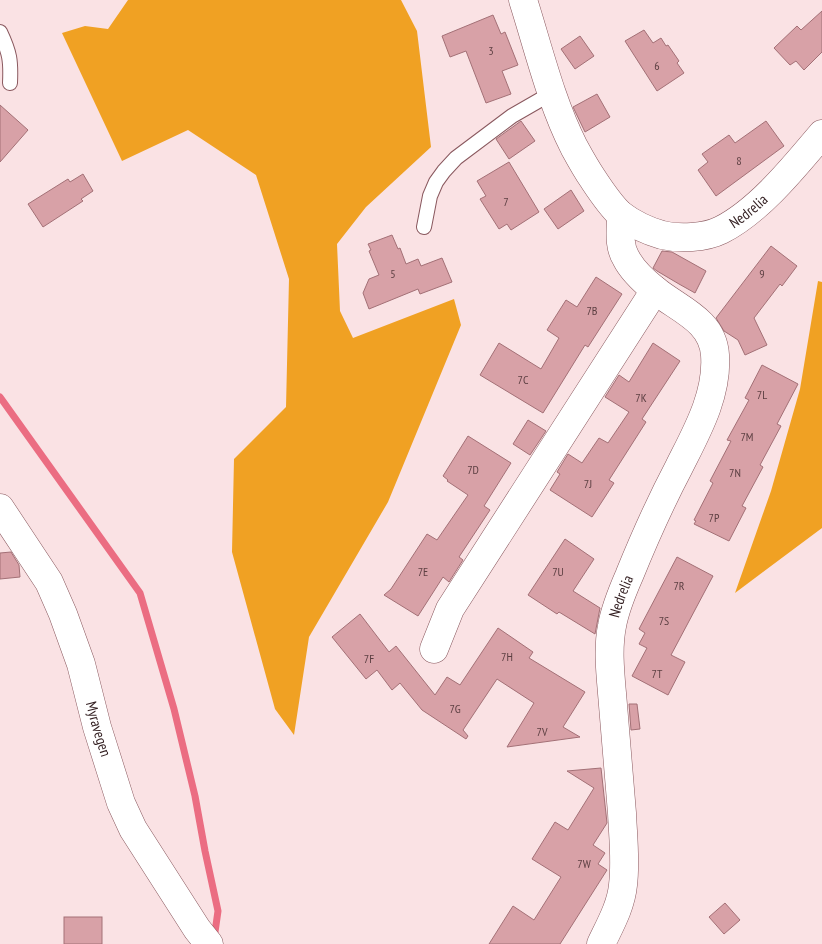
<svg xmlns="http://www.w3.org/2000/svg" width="822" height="944" font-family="'PT Sans Narrow',sans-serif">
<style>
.forest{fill:#f0a123}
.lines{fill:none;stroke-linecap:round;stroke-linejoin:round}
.stream{stroke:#eb6d82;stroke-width:7}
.building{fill:#d8a1a7;stroke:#a37076}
.service-casing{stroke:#89585e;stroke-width:16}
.minor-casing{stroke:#89585e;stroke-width:29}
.service{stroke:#fff;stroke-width:14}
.minor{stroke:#fff;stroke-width:28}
.labels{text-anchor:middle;stroke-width:5;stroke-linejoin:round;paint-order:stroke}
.number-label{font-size:12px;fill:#5c3f42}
.street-label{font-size:15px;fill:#321e20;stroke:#fae2e4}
</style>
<rect width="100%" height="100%" fill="#fae2e4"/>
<g class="forest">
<polygon points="128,0 401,0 417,31 431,147 366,207 337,244 340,311 353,338 454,299 461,325 388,502 309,637 294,735 275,709 232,552 234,459 286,407 289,279 256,175 188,130 122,161 62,33 85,26 108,29"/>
<polygon points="818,281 822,282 822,528 735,593 771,491 800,389"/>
</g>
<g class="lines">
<polyline class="stream" points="0,397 140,593 174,709 195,796 205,851 218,911 215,932 213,937"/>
</g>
<g class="building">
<polygon points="822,11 822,52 804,70 796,61 790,65 774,48 797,26 801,30"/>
<polygon points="493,15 501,34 505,32 518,65 502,71 511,94 486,103 466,51 450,57 442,36"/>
<polygon points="644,30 653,43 661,38 666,46 668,45 679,61 677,63 684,73 657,91 625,41"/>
<polygon points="580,36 594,56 575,69 561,49"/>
<polygon points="597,94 610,117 585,132 573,107"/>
<polygon points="0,105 28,130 0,162"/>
<polygon points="521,121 535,141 509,159 496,139"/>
<polygon points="766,121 784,146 716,196 698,170 708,162 702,154 729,135 735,143"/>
<polygon points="509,162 539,212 511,230 507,224 499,229 480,199 486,196 477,181"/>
<polygon points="83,174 93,191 81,199 83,201 43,227 28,204 68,179 70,182"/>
<polygon points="571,190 584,211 558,229 544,209"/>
<polygon points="392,235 398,249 400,248 406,264 418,259 421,266 442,258 452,282 420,294 418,289 369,309 363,293 369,279 379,275 369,251 371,250 368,244"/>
<polygon points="771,246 797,266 782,286 780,284 754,318 767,345 745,355 738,340 724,331 716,318"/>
<polygon points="662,251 672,252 706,271 695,293 679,284 657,271 653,268"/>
<polygon points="596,277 622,294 588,347 585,345 543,413 480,375 499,343 541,369 559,338 547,330 566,300 577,307"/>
<polygon points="653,343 680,361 642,419 646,422 609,480 614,483 592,517 550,490 560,474 557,472 568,454 582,463 599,438 608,443 629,412 605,397 619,375 629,382"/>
<polygon points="762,365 798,384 777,424 781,426 760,465 763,467 742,506 746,508 729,541 694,524 696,521 694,520 713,483 710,481 731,441 727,440 749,400 745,398"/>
<polygon points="528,420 546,431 530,455 513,444"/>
<polygon points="468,436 511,463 484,506 490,510 459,557 463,560 449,582 443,577 418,616 384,595 391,589 427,534 437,540 468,495 447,481 448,480 443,476"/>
<polygon points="565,539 594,559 573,591 600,608 595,634 559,612 557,614 528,595"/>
<polygon points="11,552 19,565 20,577 0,579 0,553"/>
<polygon points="677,557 713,576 671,655 685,662 668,695 632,676 647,648 639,644 645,633 639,629"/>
<polygon points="360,614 389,652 396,646 435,695 447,677 460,685 498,628 533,652 529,658 585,692 563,727 580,737 507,747 534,703 497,679 463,730 468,736 466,739 422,710 400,683 392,690 377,670 366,679 332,637"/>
<polygon points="629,704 637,704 640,729 631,730"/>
<polygon points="601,768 607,823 593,845 605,853 598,864 607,870 560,944 489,944 513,906 534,920 561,877 532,859 555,822 568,830 594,788 567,771"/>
<polygon points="725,903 740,920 724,934 709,917"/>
<rect x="64" y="917" width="38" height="27"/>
</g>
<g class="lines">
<g class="service-casing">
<g id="service">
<path d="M0 32C10 53 11 61 10 83"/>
<polyline points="424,227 430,196 436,182 444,171 456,158 512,116 552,93"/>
</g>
</g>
<g class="minor-casing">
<g id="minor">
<path id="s1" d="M523 0C538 47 551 102 574 147 580 158 586 169 593 179 601 191 610 205 621 215 633 224 648 231 662 235 679 239 705 238 721 230 759 211 795 166 822 134"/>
<path id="s2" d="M0 508 49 582 63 614 81 664 97 727 121 803 133 829 197 929 209 944"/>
<polyline points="434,649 450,609 655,290"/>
<path id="s3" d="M601 944C610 925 621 906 623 885 626 861 623 837 622 813 619 777 616 741 613 705 611 679 607 651 612 626 615 609 622 592 629 576 644 539 660 503 679 467 696 433 718 395 715 355 713 320 678 309 655 290 645 282 632 270 626 258 618 245 621 229 621 215"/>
</g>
</g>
<use href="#service" class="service"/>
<use href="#minor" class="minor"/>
</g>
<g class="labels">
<g class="number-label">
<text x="491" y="55">3</text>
<text x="657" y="70">6</text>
<text x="739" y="165">8</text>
<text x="506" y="206">7</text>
<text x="393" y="278">5</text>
<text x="762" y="278">9</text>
<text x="592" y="315">7B</text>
<text x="523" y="384">7C</text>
<text x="762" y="399">7L</text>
<text x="641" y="402">7K</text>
<text x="747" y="441">7M</text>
<text x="473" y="474">7D</text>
<text x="735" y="477">7N</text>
<text x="588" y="488">7J</text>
<text x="714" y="522">7P</text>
<text x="423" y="576">7E</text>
<text x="558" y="576">7U</text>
<text x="679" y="590">7R</text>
<text x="664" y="625">7S</text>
<text x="507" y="661">7H</text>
<text x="369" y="663">7F</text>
<text x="657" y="678">7T</text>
<text x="455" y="713">7G</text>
<text x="542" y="736">7V</text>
<text x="584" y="868">7W</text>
</g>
<g class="street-label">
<text dy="5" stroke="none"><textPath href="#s1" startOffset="378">Nedrelia</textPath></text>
<text dy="5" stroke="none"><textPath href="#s3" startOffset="354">Nedrelia</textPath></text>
<text dy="5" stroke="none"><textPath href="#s2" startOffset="244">Myravegen</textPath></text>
</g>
</g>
</svg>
